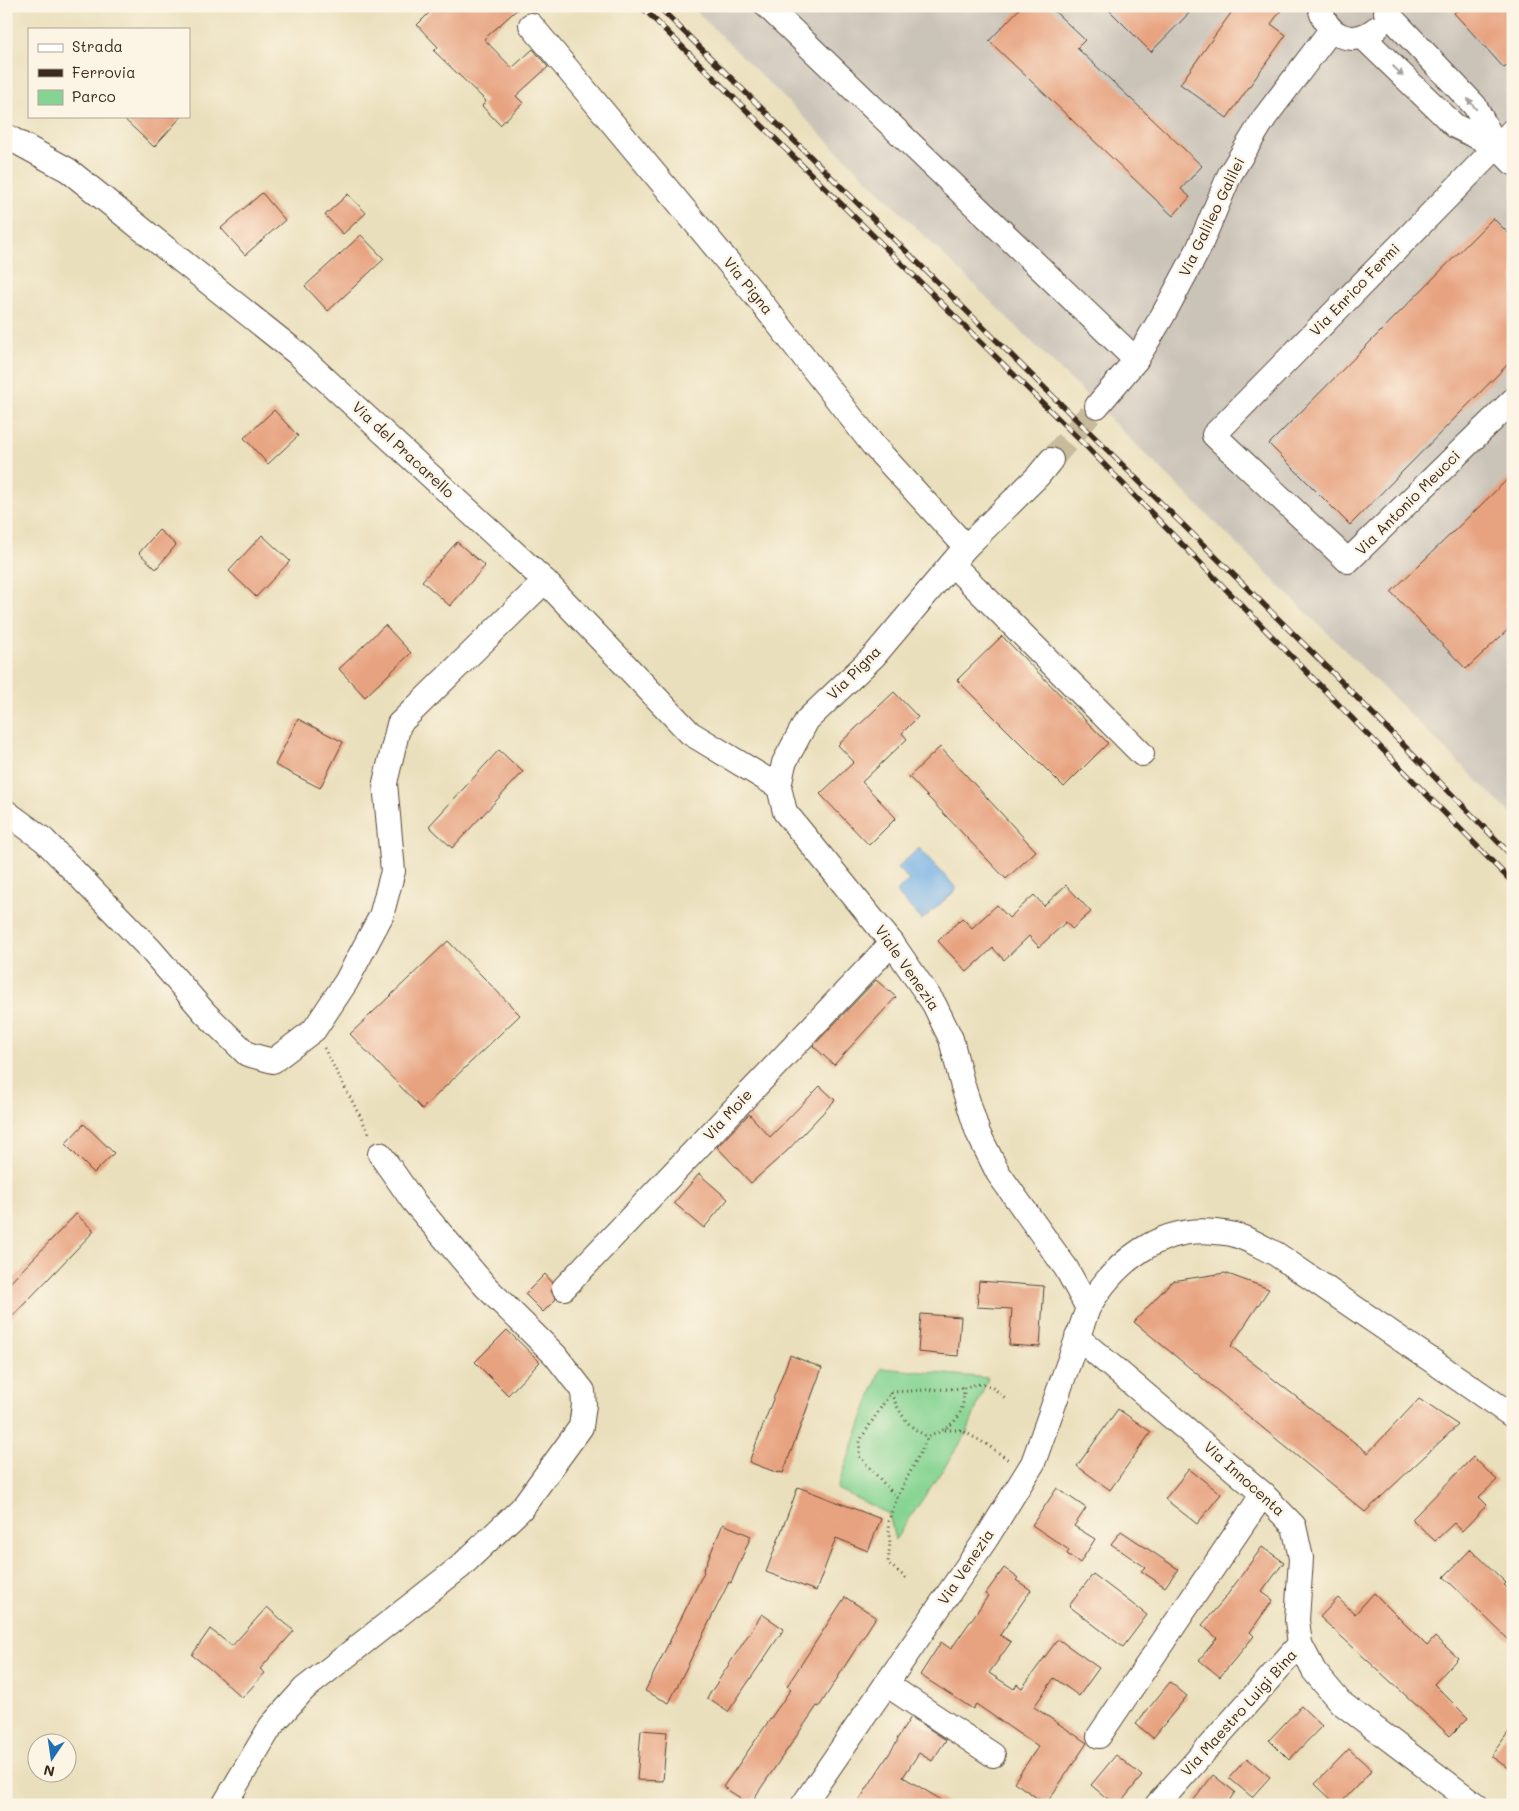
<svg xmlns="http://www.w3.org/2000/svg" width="1519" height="1811" font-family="Mali,sans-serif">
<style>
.industrial{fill:#cac3b8}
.green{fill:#86d493;stroke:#607f58}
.water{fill:#74b0e6;stroke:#586d82}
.building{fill:#e7a380}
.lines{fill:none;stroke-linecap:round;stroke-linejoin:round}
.minor-tunnel{stroke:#c7bb9c;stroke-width:24;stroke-dasharray:24 12;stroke-linecap:butt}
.minor-casing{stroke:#554536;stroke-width:26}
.path{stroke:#554536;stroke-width:3;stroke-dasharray:1 4;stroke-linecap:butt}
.minor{stroke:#fff;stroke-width:24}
.rail-casing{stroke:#3b2a1e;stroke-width:5.5}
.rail{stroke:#fcf5e5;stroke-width:4;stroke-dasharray:11;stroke-linecap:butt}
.oneway{fill:#a79f9a}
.labels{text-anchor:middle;stroke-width:5;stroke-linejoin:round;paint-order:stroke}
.street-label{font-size:15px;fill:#3b2a1e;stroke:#fcf5e5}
</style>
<rect width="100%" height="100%" fill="#fcf5e5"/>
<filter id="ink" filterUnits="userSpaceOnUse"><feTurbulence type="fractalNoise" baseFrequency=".02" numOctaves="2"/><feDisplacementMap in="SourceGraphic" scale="10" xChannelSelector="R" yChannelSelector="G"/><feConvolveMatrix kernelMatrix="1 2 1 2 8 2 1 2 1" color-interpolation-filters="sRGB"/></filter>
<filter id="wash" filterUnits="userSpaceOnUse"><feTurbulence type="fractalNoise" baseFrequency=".0096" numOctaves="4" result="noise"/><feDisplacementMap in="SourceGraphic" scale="20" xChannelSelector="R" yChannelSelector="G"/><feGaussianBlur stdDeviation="1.12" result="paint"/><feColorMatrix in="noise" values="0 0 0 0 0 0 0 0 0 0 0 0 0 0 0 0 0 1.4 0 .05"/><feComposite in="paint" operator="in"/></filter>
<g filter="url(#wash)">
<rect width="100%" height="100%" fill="#eadfbc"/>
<polygon class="industrial" points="691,6 1513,6 1513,816"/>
<polygon class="green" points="881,1368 988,1378 966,1435 895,1540 889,1514 837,1489"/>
<polygon class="water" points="919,848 957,889 922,920 896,892 909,880 897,868"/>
<g id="blocks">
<g class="building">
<polygon points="436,6 521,6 484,39 512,68 533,49 548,67 516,96 523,103 500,125 482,106 486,101 434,51 438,47 417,25"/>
<polygon points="1022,6 1049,6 1085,40 1077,48 1202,166 1181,189 1190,197 1173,216 989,41"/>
<polygon points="1105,6 1196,6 1151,52"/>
<polygon points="1236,6 1284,6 1271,24 1286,35 1227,118 1180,84"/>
<polygon points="1462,6 1513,6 1513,61 1504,68 1454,13"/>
<polygon points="121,116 182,116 154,147"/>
<polygon points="262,193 285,220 245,255 221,228"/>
<polygon points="348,194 366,213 343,234 325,215"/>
<polygon points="1493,218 1513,238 1513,359 1350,525 1269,444"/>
<polygon points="361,235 384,259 328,311 305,286"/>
<polygon points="274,410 298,436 268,464 244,438"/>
<polygon points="1513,474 1513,625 1466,669 1391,592"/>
<polygon points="159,530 176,545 156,569 139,553"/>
<polygon points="262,535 290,561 256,597 229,571"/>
<polygon points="457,542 485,566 450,606 422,581"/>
<polygon points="385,625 411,653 365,697 339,669"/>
<polygon points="1002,636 1108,743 1064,787 957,680"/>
<polygon points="894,692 918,717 902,733 907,739 862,782 896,818 869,845 820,794 854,762 838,745"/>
<polygon points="298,719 343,742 320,788 275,765"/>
<polygon points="940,747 1036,851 1006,879 909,777"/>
<polygon points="499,750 523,772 452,848 429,826"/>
<polygon points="1066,885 1091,912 1072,929 1066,922 1039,947 1029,936 1004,960 993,948 967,972 938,941 962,918 972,928 997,905 1009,918 1034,895 1044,906"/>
<polygon points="448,941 520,1015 422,1109 350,1034"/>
<polygon points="876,980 896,997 834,1065 813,1046"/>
<polygon points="820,1086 835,1100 787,1151 751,1183 717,1147 749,1114 770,1137"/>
<polygon points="84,1124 114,1153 94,1173 65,1144"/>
<polygon points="699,1174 728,1199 704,1228 674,1203"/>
<polygon points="76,1214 94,1231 6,1323 6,1287"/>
<polygon points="1225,1273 1269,1289 1231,1346 1368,1453 1419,1399 1458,1425 1365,1512 1134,1322 1172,1281"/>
<polygon points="545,1274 552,1282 551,1291 556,1299 543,1312 525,1294"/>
<polygon points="979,1281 1044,1286 1040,1347 1009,1345 1012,1309 977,1307"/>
<polygon points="921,1314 961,1317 958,1356 918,1352"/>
<polygon points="507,1330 540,1362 508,1395 475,1362"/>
<polygon points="790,1355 822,1368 783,1473 779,1472 778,1473 749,1462"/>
<polygon points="1118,1409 1151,1432 1110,1490 1077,1466"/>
<polygon points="1473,1457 1497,1480 1479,1497 1487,1505 1462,1531 1454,1523 1435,1541 1412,1519"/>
<polygon points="1189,1469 1221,1494 1197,1524 1165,1499"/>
<polygon points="798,1487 881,1519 868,1551 836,1538 816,1591 766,1572"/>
<polygon points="1057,1488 1086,1508 1074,1526 1095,1539 1080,1563 1067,1554 1069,1550 1032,1525"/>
<polygon points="723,1524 751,1536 731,1583 729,1582 669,1703 645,1691 704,1572 703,1571"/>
<polygon points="1121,1531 1178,1569 1165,1587 1141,1571 1145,1567 1111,1544"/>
<polygon points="1262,1547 1284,1562 1262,1592 1273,1600 1250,1632 1254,1636 1220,1677 1199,1660 1217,1638 1202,1625 1225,1598"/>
<polygon points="1471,1549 1506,1583 1504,1585 1513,1593 1513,1644 1444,1577"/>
<polygon points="1004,1568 1018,1578 1016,1580 1031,1590 1000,1635 1011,1642 989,1673 1014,1689 1017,1684 1022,1688 1058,1639 1099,1668 1079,1696 1054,1678 1034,1707 1087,1743 1046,1804 1014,1782 1038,1747 976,1704 973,1709 920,1675 941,1642 951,1649 988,1596 985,1594"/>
<polygon points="1093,1574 1147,1615 1123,1647 1069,1606"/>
<polygon points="1374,1593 1427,1646 1435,1637 1458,1658 1434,1684 1468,1718 1450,1736 1320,1617 1338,1598 1355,1614"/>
<polygon points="845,1597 876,1617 819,1707 817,1706 750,1804 723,1787 791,1689 787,1686"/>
<polygon points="267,1607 294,1631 260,1669 265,1673 242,1698 210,1669 192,1655 210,1629 232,1646"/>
<polygon points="762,1614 784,1629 728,1712 707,1698"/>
<polygon points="1170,1682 1187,1696 1153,1738 1136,1724"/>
<polygon points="1301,1706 1322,1726 1289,1760 1269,1740"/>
<polygon points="911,1717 946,1740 932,1761 919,1753 903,1777 950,1805 856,1805 898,1740 897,1739"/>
<polygon points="1513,1726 1513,1772 1491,1756"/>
<polygon points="641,1730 667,1732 663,1781 637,1780"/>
<polygon points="1349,1749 1372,1770 1339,1805 1337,1805 1315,1784"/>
<polygon points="1116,1755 1142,1776 1119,1805 1115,1805 1091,1785"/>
<polygon points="1247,1758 1270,1777 1252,1797 1229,1778"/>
<polygon points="1213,1775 1235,1792 1226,1805 1190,1805"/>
</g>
</g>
</g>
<g filter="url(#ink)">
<use href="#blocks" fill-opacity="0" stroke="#554536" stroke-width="1"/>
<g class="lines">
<polyline class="minor-tunnel" points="1051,460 1097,406"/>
<g class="minor-casing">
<g id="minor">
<polyline points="767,6 1136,360"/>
<path d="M1320 6C1325 36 1353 48 1377 28"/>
<polyline points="1386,12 1475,106 1496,146 1513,163"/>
<polyline points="531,25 757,297 873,445 966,547"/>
<polyline points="1363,37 1455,126 1496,146"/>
<polyline points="1513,130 1214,435 1348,561 1513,400"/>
<polyline points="6,136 68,170 298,354 545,581 690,733 779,787"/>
<polyline points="1097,406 1136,360 1163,315 1198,250 1230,174 1265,117 1331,30"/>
<polyline points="1051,460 1038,476 965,548 874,656 807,720 784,763 779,787 785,812 892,943 934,1004 951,1039 962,1083 978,1133 998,1173 1066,1268 1088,1308"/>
<polyline points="952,564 1142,754"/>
<polyline points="6,812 44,840 150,949 205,1013 247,1054 273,1061 314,1030 346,982 381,916 393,871 385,783 399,724 545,581"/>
<polyline points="564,1288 892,943"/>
<polyline points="1077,1337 1263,1494 1294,1526 1301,1558 1297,1620 1300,1644 1314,1671 1340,1702 1476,1805"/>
<polyline points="886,1684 993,1755"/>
<polyline points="1099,1736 1263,1494"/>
<polyline points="224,1805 271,1726 304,1689 460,1567 521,1509 581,1427 584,1405 583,1391 555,1355 486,1287 413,1201 380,1154"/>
<path d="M803 1805 986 1539 1033 1463 1088 1308C1114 1262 1160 1226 1215 1232 1223 1233 1231 1233 1238 1236 1251 1240 1264 1248 1276 1254L1513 1416"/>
<polyline points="1157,1805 1300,1644"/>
</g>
</g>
<g class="path">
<polyline points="324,1048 370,1135"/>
<path d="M891 1393C901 1415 906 1426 928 1437 955 1425 964 1418 964 1388 985 1380 992 1385 1007 1401"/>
<polyline points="945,1430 961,1430 986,1444 1010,1461"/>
<polyline points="897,1498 859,1456 860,1440 891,1392 964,1388"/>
<polyline points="906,1578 888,1563 890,1543 888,1522 897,1498 928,1437"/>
</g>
<use href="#minor" class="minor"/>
<g class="rail-casing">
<g id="rail">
<polyline points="641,6 1087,447 1513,883"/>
<polyline points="658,6 1328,668 1513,857"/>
</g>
</g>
<use href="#rail" class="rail"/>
</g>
<defs><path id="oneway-solid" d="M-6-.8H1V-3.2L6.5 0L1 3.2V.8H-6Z" transform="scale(1.25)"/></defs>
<g class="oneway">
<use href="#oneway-solid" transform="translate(1398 71) rotate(44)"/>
<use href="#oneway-solid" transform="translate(1472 104) rotate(-129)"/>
</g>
</g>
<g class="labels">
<g class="street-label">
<text transform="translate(1212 217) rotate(-64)" y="5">Via Galileo Galilei</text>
<text transform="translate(748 286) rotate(51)" y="5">Via Pigna</text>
<text transform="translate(1355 290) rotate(-46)" y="5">Via Enrico Fermi</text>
<text transform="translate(403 450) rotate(43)" y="5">Via del Pracarello</text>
<text transform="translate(1408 503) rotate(-45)" y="5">Via Antonio Meucci</text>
<text transform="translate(854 673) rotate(-45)" y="5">Via Pigna</text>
<text transform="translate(907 968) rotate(55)" y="5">Viale Venezia</text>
<text transform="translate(728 1115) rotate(-47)" y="5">Via Moie</text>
<text transform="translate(1244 1479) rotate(42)" y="5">Via Innocenta</text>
<text transform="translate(966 1567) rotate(-56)" y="5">Via Venezia</text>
<text transform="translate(1239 1713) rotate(-48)" y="5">Via Maestro Luigi Bina</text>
</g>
</g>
<rect width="1519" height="1811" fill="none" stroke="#fcf5e5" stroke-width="25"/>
<rect x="28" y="28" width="162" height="90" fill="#fcf5e5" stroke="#afa495"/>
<rect x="38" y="44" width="25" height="8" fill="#ffffff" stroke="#afa495"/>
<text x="72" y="52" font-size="15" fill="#3b2a1e">Strada</text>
<rect x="38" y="69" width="25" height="8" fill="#3b2a1e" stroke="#afa495"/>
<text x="72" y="78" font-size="15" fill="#3b2a1e">Ferrovia</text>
<rect x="38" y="90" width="25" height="15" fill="#86d493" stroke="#afa495"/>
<text x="72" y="102" font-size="15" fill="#3b2a1e">Parco</text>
<g transform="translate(52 1758) rotate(193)"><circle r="24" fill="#fcf5e5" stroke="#afa495"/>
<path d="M0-4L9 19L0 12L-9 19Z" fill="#1f6fb2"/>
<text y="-8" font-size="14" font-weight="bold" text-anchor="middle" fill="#3b2a1e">N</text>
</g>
</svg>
